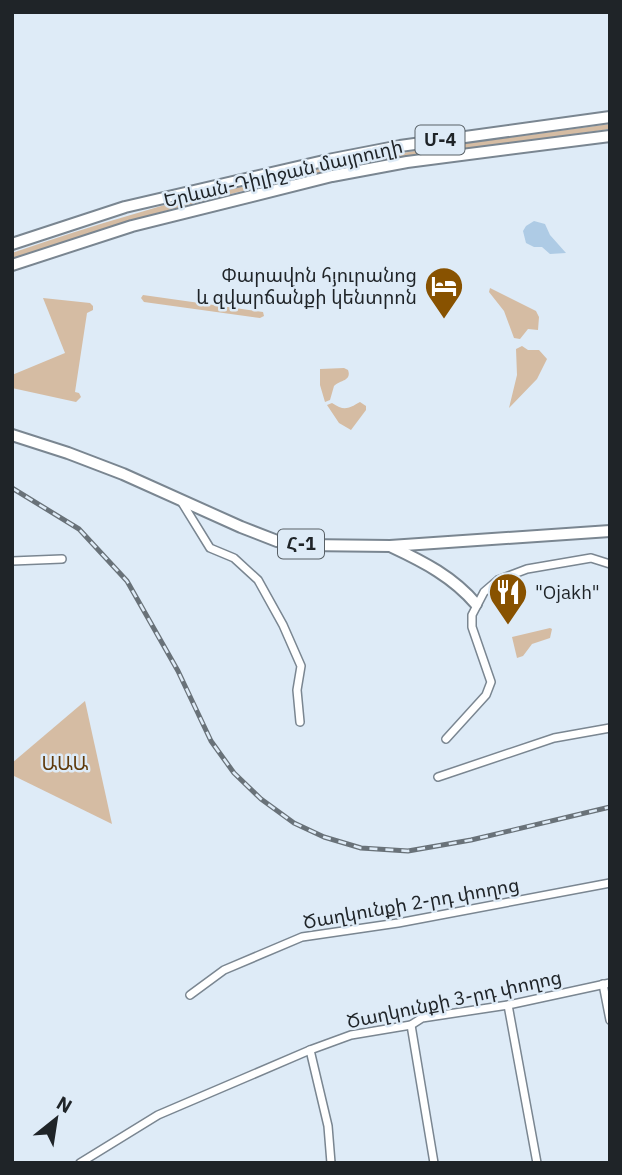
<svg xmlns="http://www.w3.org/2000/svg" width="622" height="1175" font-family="'IBM Plex Sans','Noto Sans Armenian',sans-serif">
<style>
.green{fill:#d5bca3}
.water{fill:#aecbe5}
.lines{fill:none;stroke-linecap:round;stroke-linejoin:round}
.minor-casing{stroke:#7a8691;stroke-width:10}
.primary-casing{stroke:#7a8691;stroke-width:14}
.trunk-casing{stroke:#7a8691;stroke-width:14}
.minor{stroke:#fff;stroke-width:7}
.primary{stroke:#fff;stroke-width:10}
.trunk{stroke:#fff;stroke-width:10}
.rail-casing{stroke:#697279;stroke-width:5}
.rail{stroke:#deebf7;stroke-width:2.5;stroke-dasharray:8;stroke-linecap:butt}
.labels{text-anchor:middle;stroke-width:5;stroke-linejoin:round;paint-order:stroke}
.shield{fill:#deebf7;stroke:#586066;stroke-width:2}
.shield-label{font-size:18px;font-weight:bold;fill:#1f2428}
.street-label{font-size:19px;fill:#1f2428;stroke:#deebf7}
.poi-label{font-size:19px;fill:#1f2428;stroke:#deebf7;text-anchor:end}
.park-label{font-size:19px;fill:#5f3a0b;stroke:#deebf7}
</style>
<rect width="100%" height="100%" fill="#deebf7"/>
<g class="green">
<polygon points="610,124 610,129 437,153 306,177 305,170 432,148"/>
<path d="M257 181 258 187 157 213 12 259V253C93 225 174 201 257 181Z"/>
<polygon points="490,288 536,311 539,317 538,330 528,329 520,339 514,338 504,311 489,292"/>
<polygon points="143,295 263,312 264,316 260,318 144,302 141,298"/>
<polygon points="43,298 90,303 93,306 93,310 87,313 75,392 79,393 81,397 76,402 12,388 12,375 65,353"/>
<polygon points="522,346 528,350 539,350 547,359 537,379 509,408 517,375 516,349"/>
<path d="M344 368 348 370C352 381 340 380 334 386L330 400 325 402 320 385V369Z"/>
<path d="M360 402 366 406V410L351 430 339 423 327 405 332 403C344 411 348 409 360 402Z"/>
<polygon points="550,628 552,629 550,638 532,644 523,656 517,658 512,637"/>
<polygon points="85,701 112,824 12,775 12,763"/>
</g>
<polygon class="water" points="534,221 545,224 550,235 566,253 550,254 542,247 534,247 526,243 523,231 526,226"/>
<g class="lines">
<g class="minor-casing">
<g id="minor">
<polyline points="181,501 210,548 234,558 258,580 283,625 301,666 297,690 300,722"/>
<polyline points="12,561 62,559"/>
<polyline points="446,739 486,695 491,682 472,627 472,615 484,592 498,580 527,569 591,558 610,564"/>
<polyline points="438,777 554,738 610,728"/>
<polyline points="603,984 610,1020"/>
<polyline points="190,995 224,970 302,937 398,923 610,883"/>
<polyline points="508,1005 537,1163"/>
<polyline points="411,1025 434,1163"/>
<polyline points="310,1050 328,1126 331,1163"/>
<polyline points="80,1163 158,1115 310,1050 351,1035 411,1025 422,1018 508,1005 610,983"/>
</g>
</g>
<g class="primary-casing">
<g id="primary">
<polyline points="12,435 68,453 123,474 241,527 277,541 305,545 390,546 610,531"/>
<path d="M392 547C424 562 453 577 476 604"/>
</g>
</g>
<g class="trunk-casing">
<g id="trunk">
<polyline points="12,244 125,207 328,160 400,146 610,117"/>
<polyline points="12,265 132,226 332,176 407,162 610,136"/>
</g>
</g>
<use href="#minor" class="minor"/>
<use href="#primary" class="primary"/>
<use href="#trunk" class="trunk"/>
<g class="rail-casing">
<polyline id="rail" points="12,488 79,529 127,581 178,671 211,741 234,773 261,799 294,823 324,837 361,848 408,851 471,840 610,807"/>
</g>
<use href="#rail" class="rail"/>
</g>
<defs>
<g id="hotel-pin" transform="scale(2.0125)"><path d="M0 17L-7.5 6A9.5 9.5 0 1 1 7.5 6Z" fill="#885200" stroke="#deebf7"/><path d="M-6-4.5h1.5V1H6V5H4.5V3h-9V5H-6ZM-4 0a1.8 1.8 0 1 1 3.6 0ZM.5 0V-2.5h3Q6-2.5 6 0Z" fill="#fff"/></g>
<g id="restaurant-pin" transform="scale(2.0125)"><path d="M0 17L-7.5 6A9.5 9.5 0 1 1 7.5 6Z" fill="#885200" stroke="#deebf7"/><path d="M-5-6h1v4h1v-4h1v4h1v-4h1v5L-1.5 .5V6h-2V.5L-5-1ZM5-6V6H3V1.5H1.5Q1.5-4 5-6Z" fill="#fff"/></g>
</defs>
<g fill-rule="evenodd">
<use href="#hotel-pin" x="444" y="286"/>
<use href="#restaurant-pin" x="508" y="592"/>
</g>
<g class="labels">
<g class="shield">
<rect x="415.5" y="125.5" width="49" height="29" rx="5"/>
<rect x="278" y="529.5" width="46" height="29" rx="5"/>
</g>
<g class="shield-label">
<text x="440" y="146">Մ-4</text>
<text x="301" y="550">Հ-1</text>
</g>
<g class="street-label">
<text transform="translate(283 173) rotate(-13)" y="7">Երևան-Դիլիջան մայրուղի</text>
<text transform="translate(411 903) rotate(-10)" y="7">Ծաղկունքի 2-րդ փողոց</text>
<text transform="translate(454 999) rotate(-12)" y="7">Ծաղկունքի 3-րդ փողոց</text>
</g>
<g class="poi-label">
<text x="417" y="282">Փարավոն հյուրանոց<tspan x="417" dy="22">և զվարճանքի կենտրոն</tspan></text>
<text x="535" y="599" text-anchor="start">"Ojakh"</text>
</g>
<g class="park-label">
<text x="65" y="770">ԱԱԱ</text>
</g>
</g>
<rect width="622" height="1175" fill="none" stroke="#1f2428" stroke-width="28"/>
<g transform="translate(56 1119) rotate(30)" stroke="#deebf7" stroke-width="5" paint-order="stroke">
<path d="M0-5L12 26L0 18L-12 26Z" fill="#1f2428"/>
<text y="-10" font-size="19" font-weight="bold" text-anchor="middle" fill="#1f2428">N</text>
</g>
</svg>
